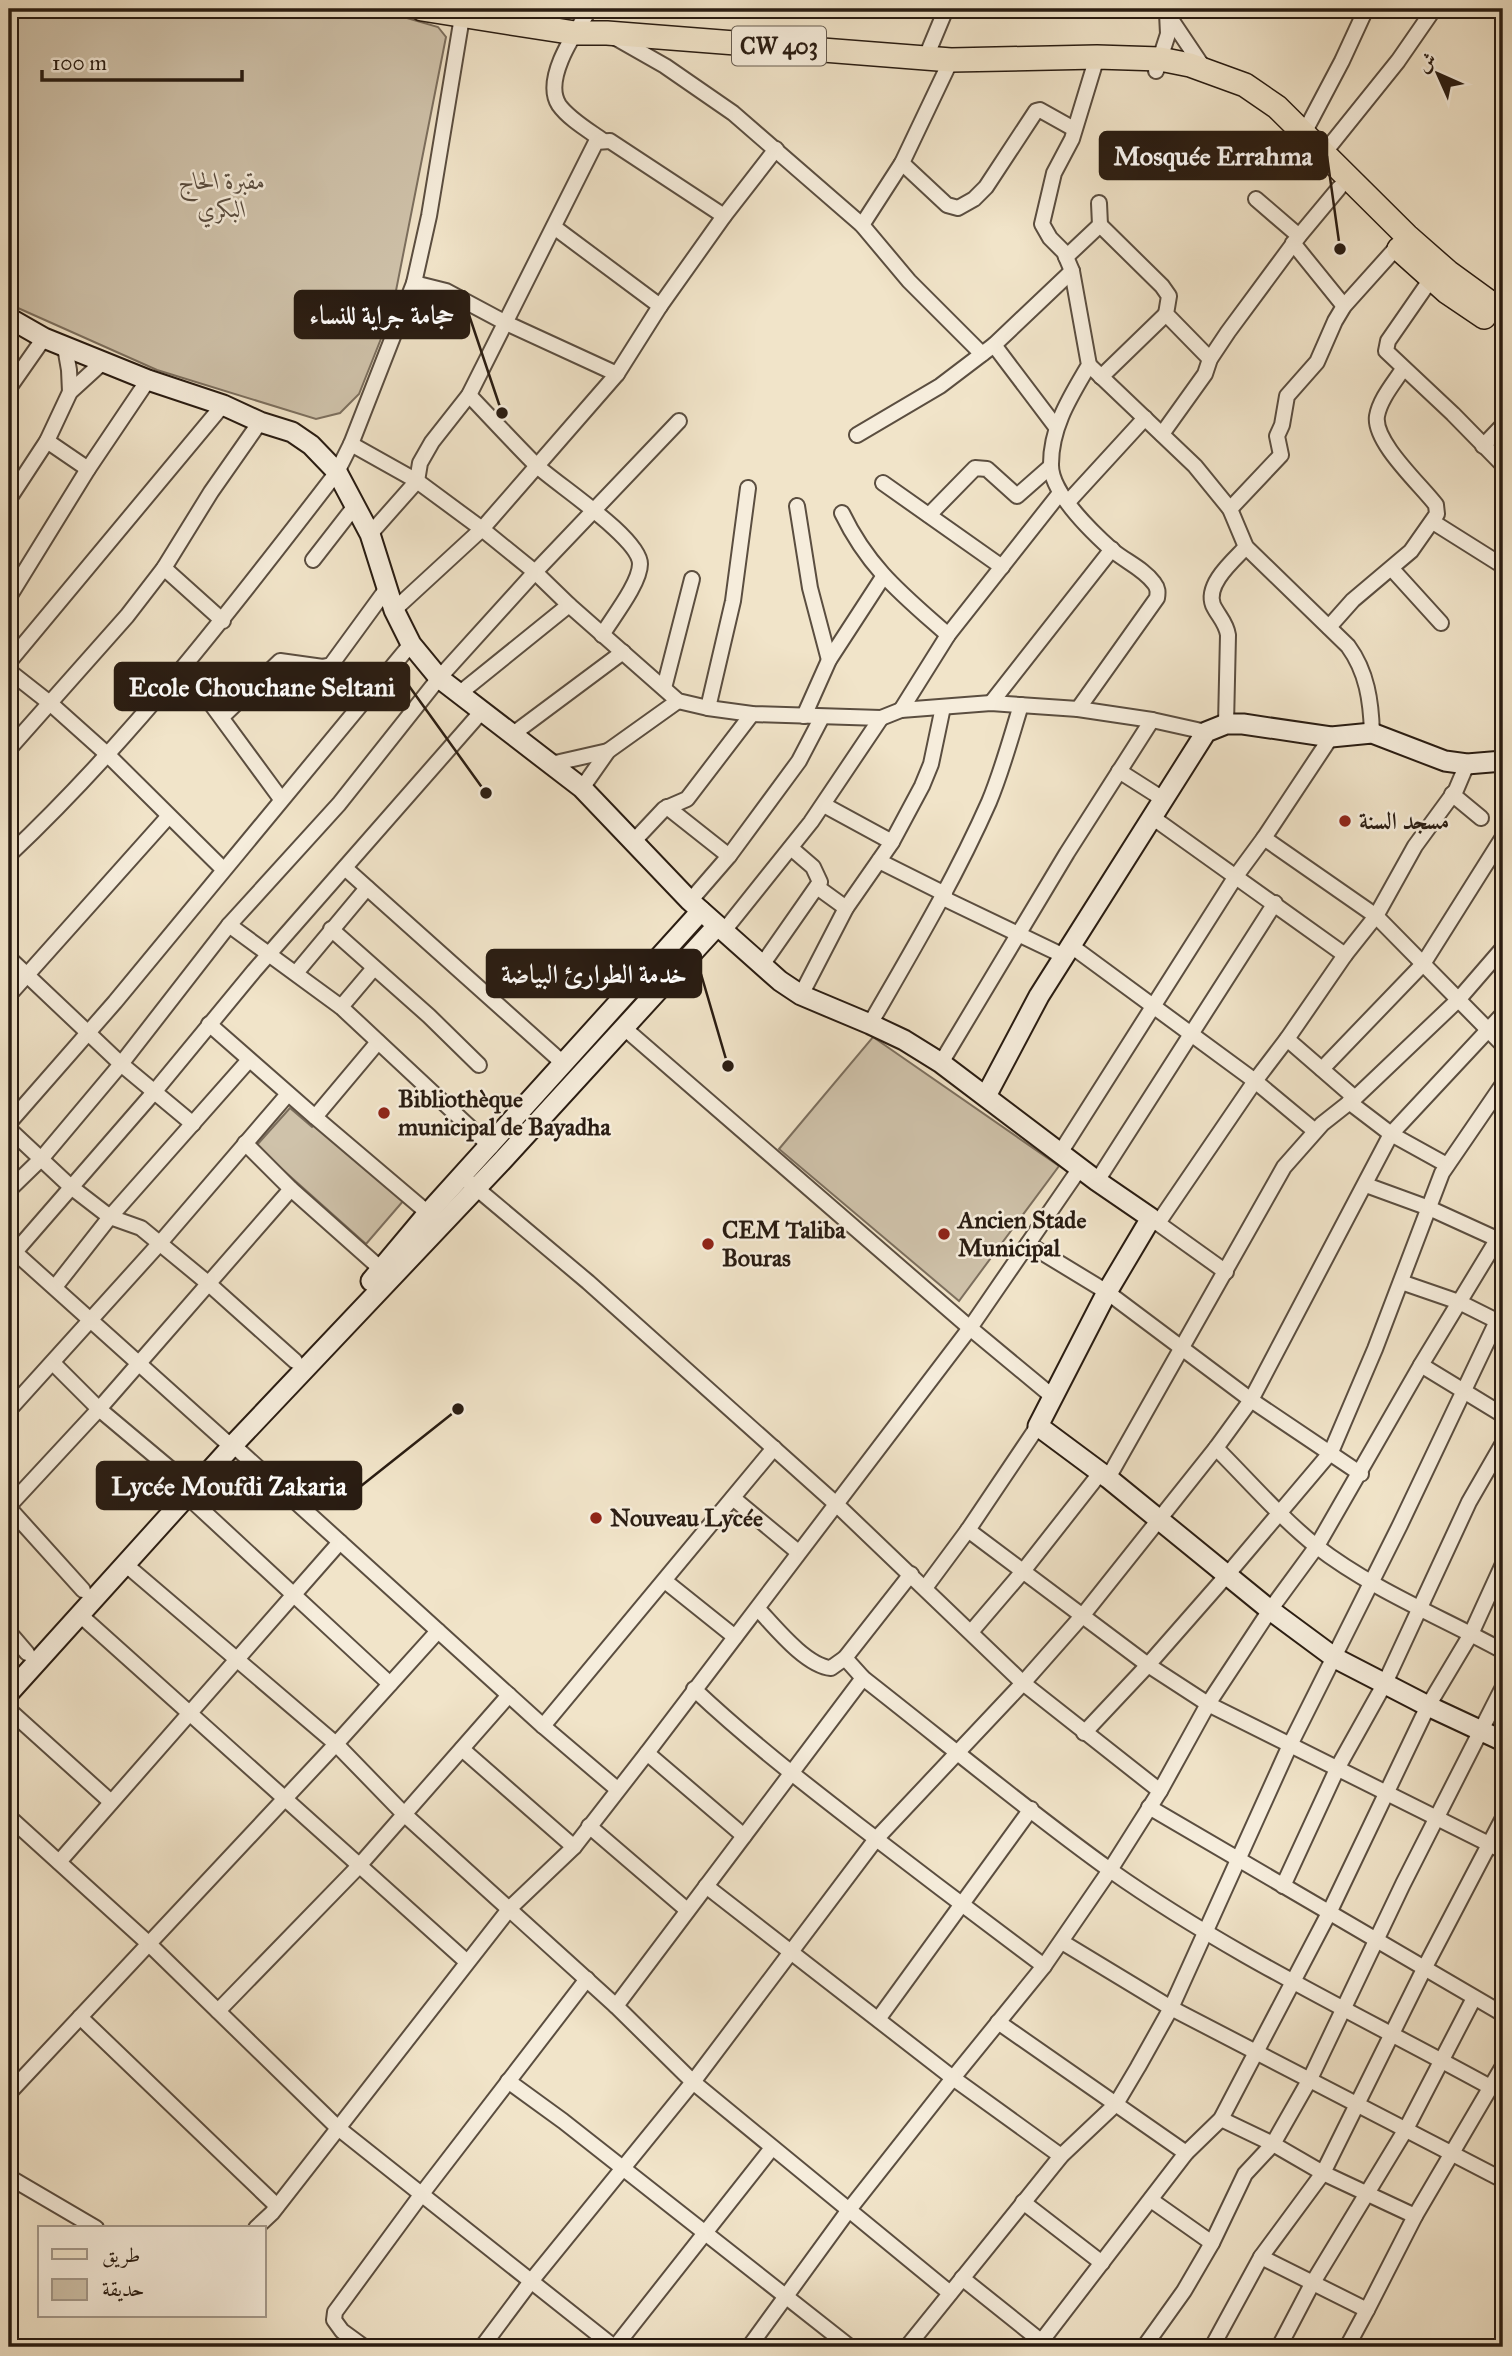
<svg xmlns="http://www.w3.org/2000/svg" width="1512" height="2356" font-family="'IM FELL Great Primer',Amiri,serif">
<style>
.green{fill:#cfc2aa;stroke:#7c6f5e;stroke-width:2}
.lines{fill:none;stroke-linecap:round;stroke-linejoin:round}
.street-casing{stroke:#5b4e40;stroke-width:18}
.secondary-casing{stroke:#291c12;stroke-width:23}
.primary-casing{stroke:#291c12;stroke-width:26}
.street{stroke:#f6eddc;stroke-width:14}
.secondary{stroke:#f6eddc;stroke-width:19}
.primary{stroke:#f1e4c9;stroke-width:23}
.poi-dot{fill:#8f2418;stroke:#f6eddc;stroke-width:2.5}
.labels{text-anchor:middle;stroke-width:5;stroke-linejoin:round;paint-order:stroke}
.shield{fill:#f6eddc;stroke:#665b4f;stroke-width:2}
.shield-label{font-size:23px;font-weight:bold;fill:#291c12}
.park-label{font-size:24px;font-style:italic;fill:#5b4e40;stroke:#f6eddc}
.poi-label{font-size:24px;font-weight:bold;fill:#291c12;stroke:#f6eddc;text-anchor:start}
.leader{fill:none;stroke:#291c12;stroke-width:2.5}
.callout-dot{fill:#291c12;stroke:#f6eddc;stroke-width:2.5}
.callout{fill:#291c12;stroke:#291c12;stroke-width:2.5}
.callout-label{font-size:26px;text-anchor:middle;font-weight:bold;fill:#fff}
</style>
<rect width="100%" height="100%" fill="#f1e4c9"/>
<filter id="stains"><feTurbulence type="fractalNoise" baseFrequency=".00286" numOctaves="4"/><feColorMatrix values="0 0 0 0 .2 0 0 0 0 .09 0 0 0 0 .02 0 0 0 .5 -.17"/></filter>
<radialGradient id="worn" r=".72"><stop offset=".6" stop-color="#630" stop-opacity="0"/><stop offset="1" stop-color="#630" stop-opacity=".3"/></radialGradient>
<g class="green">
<polygon points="9,9 376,9 438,27 446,37 392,311 359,394 340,413 316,419 157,370 9,304"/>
<polygon points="873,1037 1059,1166 959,1301 779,1149"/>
<polygon points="290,1108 312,1127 317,1122 404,1200 366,1244 256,1146"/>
</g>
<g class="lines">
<g class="street-casing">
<g id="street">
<path d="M590 9C576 31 542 79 559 105 569 119 588 130 602 140"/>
<polyline points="1164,9 1205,70"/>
<polyline points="614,37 665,66 733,113 862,225 909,281 982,354"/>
<polyline points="926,57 946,9"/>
<polyline points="1156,71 1168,34 1167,13"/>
<polyline points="1304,133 1342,61 1366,9"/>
<polyline points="1324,153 1398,61 1434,9"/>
<polyline points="902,163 947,205 958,208 974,199 986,187 1036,111 1040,110 1074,129"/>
<polyline points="1256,199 1299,236"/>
<polyline points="1099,203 1100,225"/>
<polyline points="862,225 902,163 951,60"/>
<polyline points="554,227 660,306"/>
<polyline points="1293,243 1344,306"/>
<polyline points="1066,257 1100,225 1162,286 1169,296 1166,314 1210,359"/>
<polyline points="1431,279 1388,341 1386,351 1453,414 1503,465"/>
<polyline points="414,283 446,291 506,323 617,374"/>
<polyline points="994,345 1056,427"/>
<polyline points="65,347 69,370 70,392"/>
<path d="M1089 365 1195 466 1230 509 1246 547 1348 646C1367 672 1371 701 1372 733"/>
<polyline points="1101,377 1166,314"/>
<polyline points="9,388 44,338"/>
<path d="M469 395C491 418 513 442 536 465 556 484 640 538 640 564 640 583 613 617 602 635"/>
<polyline points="1162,434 1205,374 1210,359 1228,332 1299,236 1339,188"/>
<polyline points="857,435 940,386 994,345 1072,271"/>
<polyline points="47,441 88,469"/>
<polyline points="351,444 417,481 482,529 535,572 569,605 678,701 708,708 752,714 881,718 901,710 991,703 1078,709 1152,720 1206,732"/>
<polyline points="1483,446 1503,425"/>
<polyline points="883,483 1002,567"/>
<polyline points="9,499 47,441 70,392 104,361"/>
<polyline points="1068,502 1145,418"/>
<polyline points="797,506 810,588 829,660"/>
<polyline points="1230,509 1281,455 1277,436 1282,425 1287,396 1317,362 1335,321 1344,306 1397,247"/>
<path d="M842 513C869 569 903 595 948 635"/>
<polyline points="929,515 975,468 987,469 1017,496 1050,467"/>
<polyline points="1433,522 1503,566"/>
<polyline points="370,534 417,481 420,463 432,442 469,395 596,142 610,141 724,216"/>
<polyline points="313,560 355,506"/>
<polyline points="164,568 223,621"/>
<polyline points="1392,569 1441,623"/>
<polyline points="9,597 88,469 148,380"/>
<polyline points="394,610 482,529 617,374 660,306 724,216 776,149"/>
<path d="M1329 627 1353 600 1411 551 1437 514 1436 505C1421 485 1373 442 1377 416 1380 399 1394 383 1403 369"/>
<polyline points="9,662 223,405"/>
<polyline points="184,667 281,799"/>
<polyline points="9,671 51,704 108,755 223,869"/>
<polyline points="664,688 692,579"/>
<polyline points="460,693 569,605"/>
<polyline points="991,703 1112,549"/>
<polyline points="708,708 733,601 748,488"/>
<path d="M1078 709 1157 598C1158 592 1158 588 1154 583 1144 569 1125 561 1112 550 1092 532 1050 492 1051 464 1051 426 1071 396 1089 365L1072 271 1064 252 1050 238 1042 224 1054 173 1072 139 1097 57"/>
<polyline points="901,710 948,635 1060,493"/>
<polyline points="804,716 829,660 883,577"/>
<polyline points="222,717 280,661 323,667 331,665 388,587"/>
<path d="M1226 724 1228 635C1226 622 1218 616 1213 605 1205 584 1234 560 1246 547"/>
<polyline points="513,734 623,652"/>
<polyline points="9,749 127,616 164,568 211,492 260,422"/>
<polyline points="551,764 608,751"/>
<polyline points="1119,771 1163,799"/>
<polyline points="582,788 608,751 678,701"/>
<polyline points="1452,794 1481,818"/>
<polyline points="824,805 892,842"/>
<polyline points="667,807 729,856"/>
<polyline points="1152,817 1345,955"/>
<polyline points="1264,838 1376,916 1503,1045"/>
<polyline points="632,843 664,809 687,799 752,714"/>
<path d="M9 855C132 739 234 606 337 472L351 444 414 283 429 216 462 17"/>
<polyline points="879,861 945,894"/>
<polyline points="345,868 564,1064"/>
<polyline points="817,887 846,908"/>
<polyline points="943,898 1064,956"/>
<polyline points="690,901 729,856 799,761 822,717"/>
<polyline points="229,925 341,1007 491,1147"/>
<polyline points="331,929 429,1016 479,1065"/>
<polyline points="723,932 811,822 881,718"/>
<polyline points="1070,945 1255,1081 1315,1131"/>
<polyline points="9,958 121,1064 193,1124"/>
<polyline points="762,965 820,882 813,867 791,848"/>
<polyline points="296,973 367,888"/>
<polyline points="9,995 168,817"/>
<polyline points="801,995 846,908 892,842 922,786 931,764 943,707"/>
<polyline points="341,1007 374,968"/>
<polyline points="209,1024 315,1117 378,1042"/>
<path d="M870 1024C912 951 955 879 989 802 1002 771 1011 737 1021 705"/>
<polyline points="623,1027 970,1328 1052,1396"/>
<polyline points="1287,1039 1355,1098"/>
<polyline points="941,1063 1067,853 1152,720"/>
<polyline points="1322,1069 1423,964 1503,837"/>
<polyline points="1349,1102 1391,1134 1447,1165"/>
<polyline points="315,1117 428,1213"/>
<polyline points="9,1123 115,1002 411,644"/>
<polyline points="9,1129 71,1187 110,1217 141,1228 209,1284 295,1361"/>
<polyline points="245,1143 291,1189 381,1269"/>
<polyline points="1060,1153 1236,876 1264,838 1331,737"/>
<polyline points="1097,1181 1275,903"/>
<polyline points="469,1182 588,1282 835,1503 1023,1683 1160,1791"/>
<polyline points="1366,1185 1429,1208 1497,1239"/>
<polyline points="9,1190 42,1158 121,1064 229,925 339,804 439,678 535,572 679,421"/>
<polyline points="1152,1219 1226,1272"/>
<polyline points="1158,1223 1255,1081 1287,1039 1345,955 1376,916 1415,846 1456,790 1467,764"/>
<polyline points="1028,1244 1107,1292 1251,1400 1361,1474"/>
<polyline points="9,1247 224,1440 233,1445 543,1726 617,1789"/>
<polyline points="15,1252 155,1091 254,971 483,710"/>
<polyline points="1401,1282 1459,1302 1503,1324"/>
<polyline points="55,1287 110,1217 249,1060"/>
<polyline points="53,1363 99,1409 186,1482"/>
<polyline points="1421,1365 1503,1415"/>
<polyline points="9,1410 160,1243 288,1094"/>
<path d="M1216 1448C1249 1481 1280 1517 1316 1546 1373 1590 1441 1617 1503 1651"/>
<polyline points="1108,1478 1284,1167 1322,1124 1355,1098 1458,1000 1503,948"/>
<polyline points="187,1496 390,1684"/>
<polyline points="733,1498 798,1552"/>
<polyline points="9,1506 99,1409 291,1189"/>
<polyline points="9,1508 83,1590"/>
<polyline points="968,1530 1148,1665 1208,1704 1503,1851"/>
<polyline points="125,1564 336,1744 404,1814 616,2006 693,2082 950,2293"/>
<polyline points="665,1581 735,1637"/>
<polyline points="925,1588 968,1530 1038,1426"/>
<path d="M758 1609C775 1627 806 1666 831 1668L845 1658 911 1574"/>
<polyline points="79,1614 467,1962"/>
<polyline points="9,1632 27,1653"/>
<polyline points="971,1632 1024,1570 1101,1472"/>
<path d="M845 1658 863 1678C945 1742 1025 1809 1110 1870 1230 1955 1363 2017 1492 2088"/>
<path d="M694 1689C746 1738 801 1781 858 1825 919 1872 981 1919 1044 1966"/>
<polyline points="9,1710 111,1802"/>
<polyline points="543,1726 774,1448"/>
<polyline points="1084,1733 1148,1665 1227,1575 1331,1452 1375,1349 1442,1173 1503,1084"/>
<polyline points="462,1749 574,1847"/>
<polyline points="647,1753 744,1836"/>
<polyline points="1149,1807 1503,2014"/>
<polyline points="9,1817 148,1943 338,2128 614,2347"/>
<polyline points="589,1826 687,1910"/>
<polyline points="59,1862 340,1542"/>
<polyline points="706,1886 953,2078 1061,2156"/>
<polyline points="1283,1886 1338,1767 1385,1683 1469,1502 1503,1443"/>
<polyline points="1062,1942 1171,2008 1503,2180"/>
<polyline points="616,2006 863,1678"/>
<polyline points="218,2011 358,1867 509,1695"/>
<polyline points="80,2017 277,2206"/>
<polyline points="879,2018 1031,1809"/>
<polyline points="998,2022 1186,2153"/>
<polyline points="508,2081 563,2121 850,2347"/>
<polyline points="9,2093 336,1744 438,1631"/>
<polyline points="1221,2119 1273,2144 1323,2173 1415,2216 1503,2066"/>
<polyline points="9,2177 96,2228"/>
<polyline points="1151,2200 1212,2243"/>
<polyline points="1023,2202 1102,2263"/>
<polyline points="256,2228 272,2213 510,1908 574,1847 647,1753 970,1328 1080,1168"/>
<polyline points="1261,2257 1367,2310 1415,2216"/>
<polyline points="962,2278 1047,2346"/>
<polyline points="364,2347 342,2331 334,2320 335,2312 421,2195 587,1979"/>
<polyline points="482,2347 532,2280 693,2082 876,1839 1023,1683 1083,1615 1216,1448 1251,1400 1391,1134 1503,1014"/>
<polyline points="615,2347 772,2148"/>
<polyline points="749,2347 848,2211 953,2078 1044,1966 1110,1870 1160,1791 1208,1704 1270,1610 1317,1546 1421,1365 1503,1230"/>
<polyline points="907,2347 1061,2156 1116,2104 1138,2067 1171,2008 1290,1745 1400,1525 1497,1321"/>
<polyline points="1037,2347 1186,2153 1221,2119 1329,1913 1428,1706 1471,1634 1503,1564"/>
<polyline points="1144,2347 1184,2291 1212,2243 1245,2174 1273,2144 1310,2079 1403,1884 1503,1687"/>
<polyline points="1212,2347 1261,2257 1323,2173 1425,1967 1503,1818"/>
<polyline points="1279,2347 1312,2284 1406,2129 1474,1998"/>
<polyline points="1347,2347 1367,2310"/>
</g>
</g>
<g class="secondary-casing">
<g id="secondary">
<polyline points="9,318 44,338 148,380 223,405 260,422 292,432 311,445 337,472 370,534 394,610 411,644 439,678 582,788 690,901 780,981 801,995 870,1024 904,1040 941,1063 1097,1181 1151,1218 1107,1292 1038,1426 1108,1478 1270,1610 1335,1658 1428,1706 1503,1741"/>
<polyline points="986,1096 1039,996 1206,732 1226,724 1243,724 1331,737 1372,733 1445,761 1467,764 1503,761"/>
<polyline points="371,1281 428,1213 701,911"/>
<polyline points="9,1693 233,1445 502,1161 717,926"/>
</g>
</g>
<g class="primary-casing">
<g id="primary">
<polyline points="422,9 575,33 607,33 951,60 1097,57 1160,59 1190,65 1245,85 1277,107 1407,236 1448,272 1503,312"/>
<polyline points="1399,249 1447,292 1484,317"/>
</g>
</g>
<use href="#street" class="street"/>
<use href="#secondary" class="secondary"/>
<use href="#primary" class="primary"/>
</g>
<g class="poi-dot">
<circle cx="1345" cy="821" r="7"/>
<circle cx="384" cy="1113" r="7"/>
<circle cx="944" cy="1234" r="7"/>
<circle cx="708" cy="1244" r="7"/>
<circle cx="596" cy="1518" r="7"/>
</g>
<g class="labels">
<rect class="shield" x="732" y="26.5" width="94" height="39" rx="5"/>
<g class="shield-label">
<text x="779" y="54">CW 403</text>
</g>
<g class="park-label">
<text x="222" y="189">مقبرة الحاج<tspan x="222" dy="28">البكري</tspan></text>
</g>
<g class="poi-label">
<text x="1359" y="829">مسجد السنة</text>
<text x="398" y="1107">Bibliothèque<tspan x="398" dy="28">municipal de Bayadha</tspan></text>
<text x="958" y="1228">Ancien Stade<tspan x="958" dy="28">Municipal</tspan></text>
<text x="722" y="1238">CEM Taliba<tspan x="722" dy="28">Bouras</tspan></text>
<text x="610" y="1526">Nouveau Lycée</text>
</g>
</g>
<path class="leader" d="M1340 249L1327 156M502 413L469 315M486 793L409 686M728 1066L701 974M458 1409L361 1486"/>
<g class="callout-dot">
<circle cx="1340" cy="249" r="7"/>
<circle cx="502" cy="413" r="7"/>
<circle cx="486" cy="793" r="7"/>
<circle cx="728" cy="1066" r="7"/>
<circle cx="458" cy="1409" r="7"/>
</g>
<g class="callout">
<rect x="1100" y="132" width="227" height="47" rx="7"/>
<rect x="295" y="291" width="174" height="47" rx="7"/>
<rect x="115" y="663" width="294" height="47" rx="7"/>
<rect x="487" y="950" width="214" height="47" rx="7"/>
<rect x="97" y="1462" width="264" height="47" rx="7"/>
</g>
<g class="callout-label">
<text x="1213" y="165">Mosquée Errahma</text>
<text x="382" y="324">حجامة جراية للنساء</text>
<text x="262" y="696">Ecole Chouchane Seltani</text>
<text x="594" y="983">خدمة الطوارئ البياضة</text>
<text x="229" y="1495">Lycée Moufdi Zakaria</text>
</g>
<rect width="1512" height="2356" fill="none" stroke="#f1e4c9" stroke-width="35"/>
<rect x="10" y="10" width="1491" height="2335" fill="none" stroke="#291c12" stroke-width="3.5"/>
<rect x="18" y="18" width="1477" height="2321" fill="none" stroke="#291c12" stroke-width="2"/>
<rect x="38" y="2226" width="228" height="91" fill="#f6eddc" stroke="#a4998b" stroke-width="2"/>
<rect x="52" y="2249" width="35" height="10" fill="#f1e4c9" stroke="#a4998b" stroke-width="2"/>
<text x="102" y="2262" font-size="21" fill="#291c12">طريق</text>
<rect x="52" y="2279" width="35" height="21" fill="#cfc2aa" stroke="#a4998b" stroke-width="2"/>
<text x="102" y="2296" font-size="21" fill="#291c12">حديقة</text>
<g transform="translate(1438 74) rotate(315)" stroke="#f6eddc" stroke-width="5" paint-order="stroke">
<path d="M0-5L12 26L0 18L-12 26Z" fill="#291c12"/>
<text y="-10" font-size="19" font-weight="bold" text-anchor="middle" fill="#291c12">ش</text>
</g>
<path d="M42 70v10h200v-10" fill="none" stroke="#291c12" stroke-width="3.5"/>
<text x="52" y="70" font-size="21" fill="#291c12" stroke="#f6eddc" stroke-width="5" paint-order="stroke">100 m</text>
<rect width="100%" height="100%" filter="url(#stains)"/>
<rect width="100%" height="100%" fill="url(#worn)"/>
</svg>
